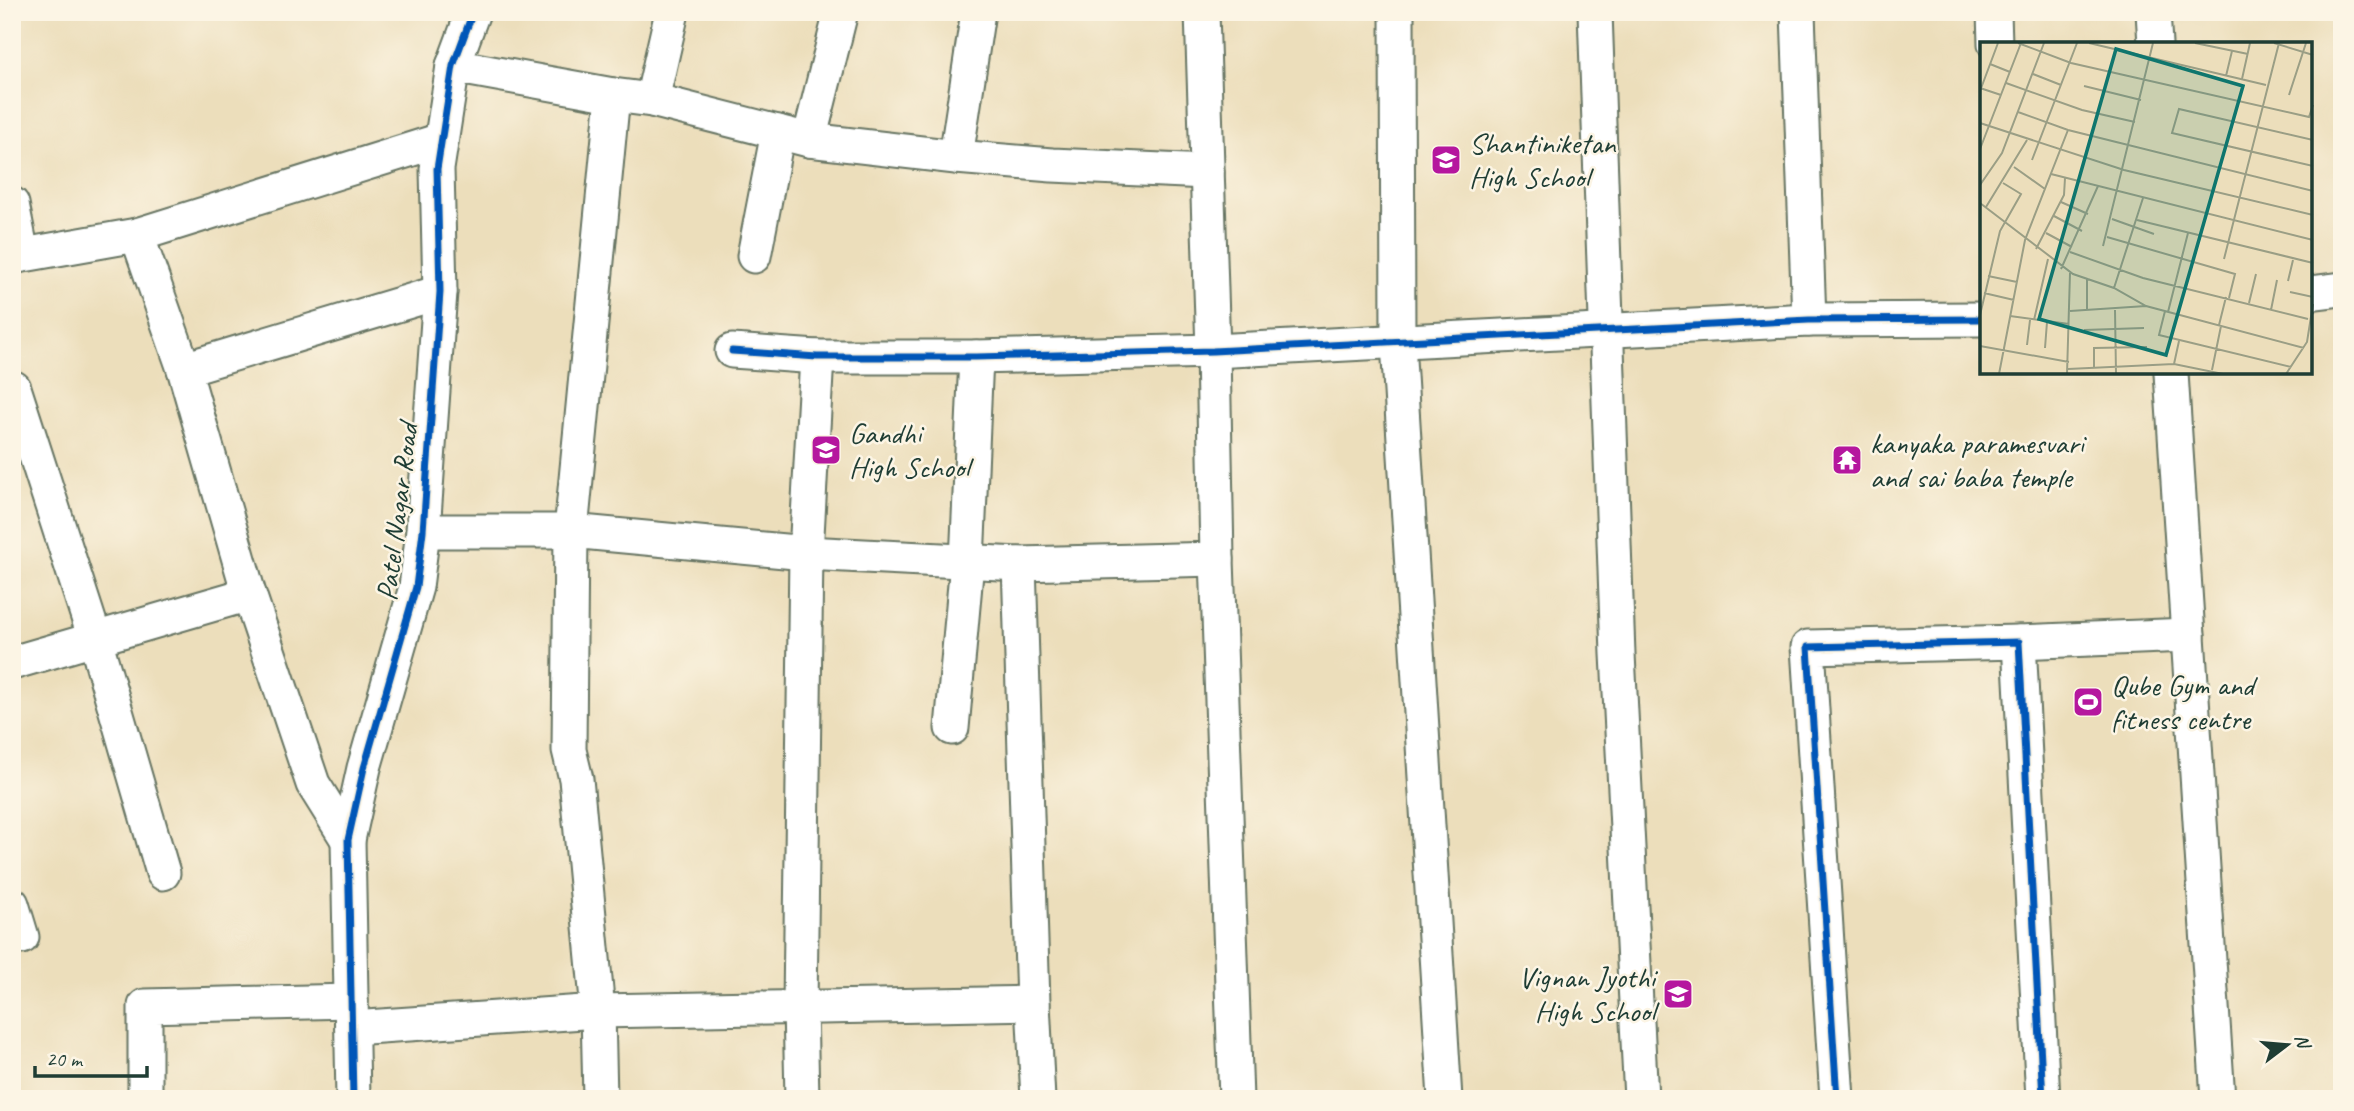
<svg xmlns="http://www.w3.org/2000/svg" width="2354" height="1111" font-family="Caveat,sans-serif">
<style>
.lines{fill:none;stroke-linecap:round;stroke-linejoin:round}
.minor-casing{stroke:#677563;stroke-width:37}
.minor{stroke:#fff;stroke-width:33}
.cycleway-casing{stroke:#fcf5e5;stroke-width:11}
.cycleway{stroke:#0057b8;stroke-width:7}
.labels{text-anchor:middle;stroke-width:5;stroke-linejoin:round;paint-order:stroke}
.poi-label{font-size:30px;fill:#1f3d34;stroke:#fcf5e5;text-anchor:start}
.street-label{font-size:30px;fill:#1f3d34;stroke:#fcf5e5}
.inset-road{fill:none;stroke:#9a9e85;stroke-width:2}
.view{fill:#0f766e;fill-opacity:0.15;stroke:#0f766e;stroke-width:3.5}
.inset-edge{fill:none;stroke:#1f3d34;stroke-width:3.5}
</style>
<rect width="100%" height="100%" fill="#fcf5e5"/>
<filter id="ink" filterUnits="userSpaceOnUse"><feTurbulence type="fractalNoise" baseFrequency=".0143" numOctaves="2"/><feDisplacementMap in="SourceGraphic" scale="14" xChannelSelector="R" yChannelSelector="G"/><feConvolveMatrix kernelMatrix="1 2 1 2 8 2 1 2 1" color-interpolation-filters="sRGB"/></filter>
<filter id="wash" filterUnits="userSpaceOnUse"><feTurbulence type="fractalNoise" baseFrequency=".00686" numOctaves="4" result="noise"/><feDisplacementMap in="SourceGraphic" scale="28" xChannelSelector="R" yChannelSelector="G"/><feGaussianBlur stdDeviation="1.57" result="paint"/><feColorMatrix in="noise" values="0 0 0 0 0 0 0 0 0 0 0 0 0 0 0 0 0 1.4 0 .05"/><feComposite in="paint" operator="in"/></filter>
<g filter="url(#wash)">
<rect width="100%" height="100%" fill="#ecdebb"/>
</g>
<g filter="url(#ink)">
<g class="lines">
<g class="minor-casing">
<g id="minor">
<polyline points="1202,12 1213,351 1217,559 1236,1099"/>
<polyline points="1397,12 1398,343 1445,1099"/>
<polyline points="1595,12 1618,654 1641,1099"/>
<polyline points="1798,12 1809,320"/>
<polyline points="1994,12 1995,44"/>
<polyline points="2153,12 2155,44"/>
<polyline points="453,66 613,95 652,100 809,140 956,157 1052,165 1207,172"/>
<polyline points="652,100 672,12"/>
<polyline points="809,140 841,12"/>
<polyline points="956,157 978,12"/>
<polyline points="12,204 22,254"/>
<polyline points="137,235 184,369 249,594 313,784 348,840"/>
<polyline points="754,256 778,132"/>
<polyline points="12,257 137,235 441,140"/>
<polyline points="2310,293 2342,289"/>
<polyline points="732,351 817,357 976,357 1213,351 1809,320 1981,319"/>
<polyline points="184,369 440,292"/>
<polyline points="2171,373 2218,1099"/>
<polyline points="14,388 95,639 163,873"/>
<polyline points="423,531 571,531 806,553 1019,564 1217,559"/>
<polyline points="1019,564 1033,1003 1038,1099"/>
<polyline points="2019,642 2188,635"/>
<polyline points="12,663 249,594"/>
<polyline points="952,728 967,562 976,357"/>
<polyline points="12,904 22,937"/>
<polyline points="352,1028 598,1011 1033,1003"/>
<polyline points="145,1099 145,1006 351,1001"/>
<polyline points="353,1099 348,840 364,768 416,587 423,531 440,292 437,169 453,66 473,12"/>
<polyline points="600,1099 598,1011 576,779 569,750 571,531 613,95"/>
<polyline points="802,1099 800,1006 806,553 817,357"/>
<polyline points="1837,1099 1808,647 2019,642 2043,1099"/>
</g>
</g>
<use href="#minor" class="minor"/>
<g class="cycleway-casing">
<g id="cycleway">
<polyline points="732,351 817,357 976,357 1213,351 1809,320 1981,319"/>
<polyline points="353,1099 348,840 364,768 416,587 423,531 440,292 437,169 453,66 473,12"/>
<polyline points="1837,1099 1808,647 2019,642 2043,1099"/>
</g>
</g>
<use href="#cycleway" class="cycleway"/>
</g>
</g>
<defs>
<g id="university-square" transform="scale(1.575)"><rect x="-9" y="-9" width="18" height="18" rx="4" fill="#b5179e" stroke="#fcf5e5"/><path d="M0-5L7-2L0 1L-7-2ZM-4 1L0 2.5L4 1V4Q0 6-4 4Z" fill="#fff"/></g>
<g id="temple-square" transform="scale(1.575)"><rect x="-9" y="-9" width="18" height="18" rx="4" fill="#b5179e" stroke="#fcf5e5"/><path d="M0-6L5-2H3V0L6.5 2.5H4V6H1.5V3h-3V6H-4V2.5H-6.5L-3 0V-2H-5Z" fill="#fff"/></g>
<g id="stadium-square" transform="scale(1.575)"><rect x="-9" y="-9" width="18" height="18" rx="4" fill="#b5179e" stroke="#fcf5e5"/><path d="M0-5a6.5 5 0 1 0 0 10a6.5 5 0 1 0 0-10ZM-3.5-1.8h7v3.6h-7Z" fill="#fff"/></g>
</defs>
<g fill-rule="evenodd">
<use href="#university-square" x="1446" y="160"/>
<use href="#university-square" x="826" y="450"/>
<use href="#temple-square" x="1847" y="460"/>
<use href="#stadium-square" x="2088" y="702"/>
<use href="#university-square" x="1678" y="994"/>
</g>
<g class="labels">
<g class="poi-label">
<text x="1469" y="153">Shantiniketan<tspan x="1469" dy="34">High School</tspan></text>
<text x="849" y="443">Gandhi<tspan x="849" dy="34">High School</tspan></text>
<text x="1870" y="453">kanyaka paramesvari<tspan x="1870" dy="34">and sai baba temple</tspan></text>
<text x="2111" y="695">Qube Gym and<tspan x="2111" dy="34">fitness centre</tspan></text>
<text x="1655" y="987" text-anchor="end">Vignan Jyothi<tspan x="1655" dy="34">High School</tspan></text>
</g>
<g class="street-label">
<text transform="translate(397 512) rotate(-83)" y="10">Patel Nagar Road</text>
</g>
</g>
<g transform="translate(1980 42)">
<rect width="332" height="332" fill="#ecdebb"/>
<path class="inset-road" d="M38 1 91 21 329 75 333 63M109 1 286 43M215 1 268 12M294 1 333 13M10 22 30 30M53 32 81 43M246 34 252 9M262 37 270 1M26 41 102 68 155 80M104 44 161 58M0 46 21 53M0 49 18 1M309 53 326 1M38 70 88 88 333 149M0 81 144 128 333 173M333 98 199 67 192 91 333 124M0 107 41 1M52 118 97 1M34 125 65 147M71 132 333 198M0 143 22 111 64 1M81 160 108 172M0 161 93 232 134 246 166 264 324 306M6 165 47 98M74 174 102 189M132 177 174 192M157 178 333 221M66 191 92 205M127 195 255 232 249 256M123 204 173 1M56 207 84 153 85 136M90 210 163 236 328 277M244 217 299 1M81 227 118 144M8 234 37 240M107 236V268M308 239 313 218M134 246 163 156M310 250 333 255M4 251 34 258M269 261 276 232M135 268 136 332M291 268 297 238M90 269 166 264M185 269 179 293 311 325M188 270 208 191M0 273 20 189 41 152 23 141M30 274 89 282M54 278 68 217M239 283 246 255M104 288 164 286M47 303 50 278M0 304 89 320M65 306 67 280M194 322 199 299M114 325V306L167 305M88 327 194 322 243 332M232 328 241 284M19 332 45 198 88 88M87 332 90 231M306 332 327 300 333 262"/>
<path class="view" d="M136 7 263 44 186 313 59 277Z"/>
<rect width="332" height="332" class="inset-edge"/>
</g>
<rect width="2354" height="1111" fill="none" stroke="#fcf5e5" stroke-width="42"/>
<g transform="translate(2287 1045) rotate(74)" stroke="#fcf5e5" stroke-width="5" paint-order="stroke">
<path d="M0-5L12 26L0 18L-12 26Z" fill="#1f3d34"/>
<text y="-10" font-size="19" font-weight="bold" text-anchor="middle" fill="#1f3d34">N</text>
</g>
<path d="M35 1066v10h112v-10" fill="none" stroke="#1f3d34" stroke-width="3.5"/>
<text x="46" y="1066" font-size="21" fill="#1f3d34" stroke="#fcf5e5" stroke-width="5" paint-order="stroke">20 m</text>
</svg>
